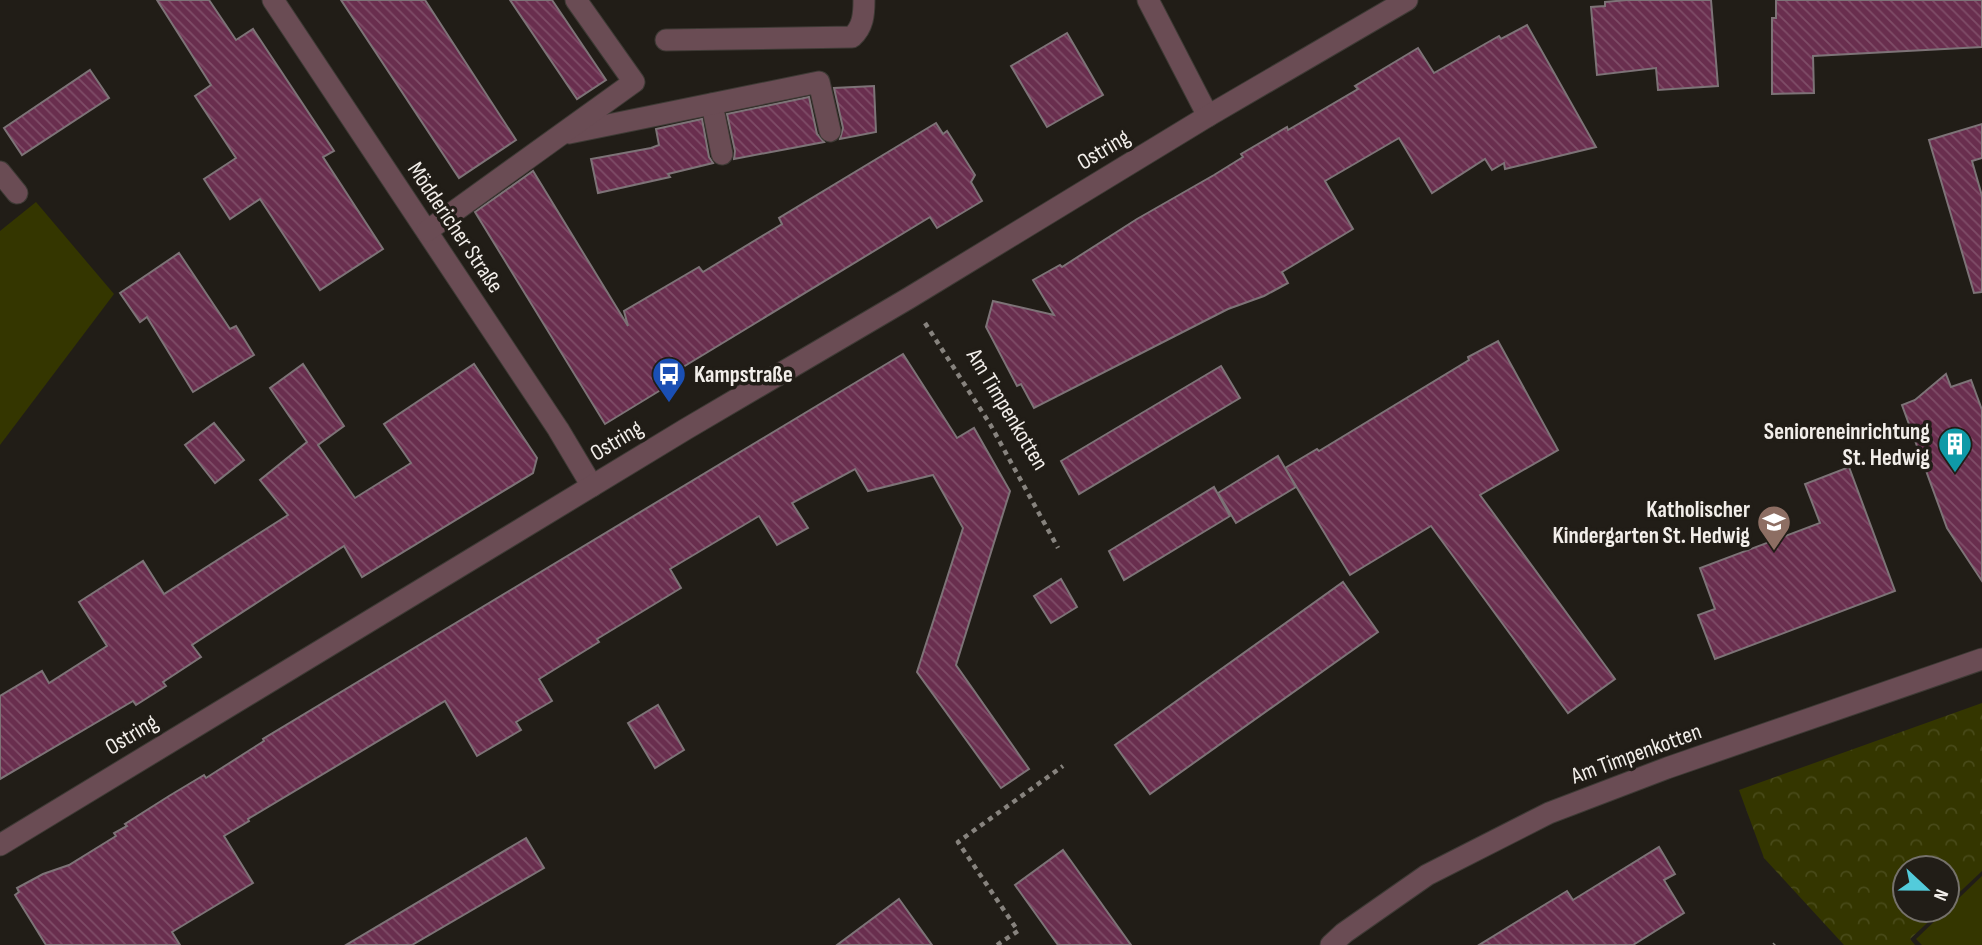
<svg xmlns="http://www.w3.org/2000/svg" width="1982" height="945" font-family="'Sofia Sans Condensed',sans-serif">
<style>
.forest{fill:url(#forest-crowns)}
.park{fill:#343600}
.building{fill:url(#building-back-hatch);stroke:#7d7377;stroke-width:2}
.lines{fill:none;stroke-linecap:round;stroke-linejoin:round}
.minor-casing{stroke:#3e3a35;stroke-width:23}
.path{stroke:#87837e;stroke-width:4.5;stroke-dasharray:5 5;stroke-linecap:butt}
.minor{stroke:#6a4c54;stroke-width:21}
.labels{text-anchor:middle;stroke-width:7;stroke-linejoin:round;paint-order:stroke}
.street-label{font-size:23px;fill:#f2eeea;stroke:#211d17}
.poi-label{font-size:23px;font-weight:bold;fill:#f2eeea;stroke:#211d17;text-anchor:end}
</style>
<defs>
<pattern id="forest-crowns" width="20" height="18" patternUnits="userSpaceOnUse" patternTransform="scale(1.75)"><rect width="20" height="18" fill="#343600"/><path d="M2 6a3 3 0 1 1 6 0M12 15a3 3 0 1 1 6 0" fill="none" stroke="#484a19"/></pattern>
<pattern id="building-back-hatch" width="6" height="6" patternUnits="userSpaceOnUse" patternTransform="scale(1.75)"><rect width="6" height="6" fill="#692e4e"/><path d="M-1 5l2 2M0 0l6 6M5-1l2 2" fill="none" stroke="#7f4d68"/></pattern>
</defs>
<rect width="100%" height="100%" fill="#211d17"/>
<polygon class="forest" points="1982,703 1982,871 1947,904 1947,868 1905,868 1905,910 1941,910 1910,939 1915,945 1844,945 1764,858 1739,790"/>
<g class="park">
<polygon points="36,202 114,294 0,445 0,231"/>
<polygon points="1982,876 1982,945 1922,945 1916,939"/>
</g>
<g class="building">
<polygon points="157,0 209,0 236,40 253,29 334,151 323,157 383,249 320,290 260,199 230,219 204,179 236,158 195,96 211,85"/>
<polygon points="341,0 425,0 516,140 459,178"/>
<polygon points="510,0 552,0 606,80 577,99"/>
<polygon points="1627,0 1711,0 1718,86 1658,90 1656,68 1597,75 1591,7 1605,6 1605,2"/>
<polygon points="1776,0 1982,0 1982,47 1813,56 1814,93 1772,94 1772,18 1776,18"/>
<polygon points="1527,25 1596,147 1505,169 1504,163 1492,170 1485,159 1432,193 1399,138 1325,181 1353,229 1282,272 1288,283 1264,296 1228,309 1034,408 1021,384 1017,386 986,327 993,301 1054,315 1033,280 1060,265 1062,267 1137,219 1214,175 1243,157 1241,154 1287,127 1288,130 1358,89 1355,86 1418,48 1434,73 1499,36 1501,39"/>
<polygon points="1067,33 1103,95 1047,127 1011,66"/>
<polygon points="90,70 109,98 22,155 4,128"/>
<polygon points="874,86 876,132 840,139 843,128 834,88"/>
<polygon points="809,97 817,134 824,142 734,159 735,151 727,114"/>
<polygon points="702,119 709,157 713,163 668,174 670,177 598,193 591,159 651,148 659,145 656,129"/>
<polygon points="936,123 943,134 947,131 975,175 971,182 982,201 937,228 930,217 660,381 664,388 605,424 475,212 533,171 628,326 624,311 699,267 703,272 782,224 779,218"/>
<polygon points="1982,124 1982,158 1972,161 1982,196 1982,292 1974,293 1929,140"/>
<polygon points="179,253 230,329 236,326 254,355 193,392 147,317 140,322 120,293"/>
<polygon points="1498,341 1558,450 1480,495 1615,679 1568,713 1431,526 1350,575 1285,468 1317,449 1319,451 1469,360 1468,357"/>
<polygon points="903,354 957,438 974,428 1010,491 956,665 1029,769 1001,788 917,672 963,528 933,475 868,491 855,469 792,503 808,528 777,545 759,516 670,569 681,588 597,639 599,642 539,679 552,701 516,722 521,730 477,756 445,701 248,819 249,821 224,836 253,883 172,932 180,945 46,945 15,895 19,892 17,888 43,874 69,865 116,836 114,833 127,826 125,824 169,796 204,775 206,778 264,741 263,739"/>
<polygon points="303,364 344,426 318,445 355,498 411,463 384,424 474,364 537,458 533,473 362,577 344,546 192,645 201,657 163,682 166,686 136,705 133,701 0,779 0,696 42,671 49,683 107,646 79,602 143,561 164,594 288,515 260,480 307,442 270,388"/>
<polygon points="1221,366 1240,398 1079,494 1061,461"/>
<polygon points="1946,374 1951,387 1971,380 1982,410 1982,581 1947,528 1902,405 1915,400"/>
<polygon points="214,423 244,460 215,483 185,445"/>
<polygon points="1278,456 1296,487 1236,523 1218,493"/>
<polygon points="1849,467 1895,591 1715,659 1698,615 1715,609 1700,568 1820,523 1805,484"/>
<polygon points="1214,487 1230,516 1124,580 1109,551"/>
<polygon points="1061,579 1077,607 1051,623 1034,596"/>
<polygon points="1343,582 1378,632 1150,794 1115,745"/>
<polygon points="658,705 684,750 655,768 628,723"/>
<polygon points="526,838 544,868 412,945 346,945"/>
<polygon points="1659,847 1675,874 1664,880 1684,913 1633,945 1479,945 1567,891 1573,900"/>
<polygon points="1063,850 1131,945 1058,945 1015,885"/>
<polygon points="899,899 932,945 837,945"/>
</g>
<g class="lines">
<g class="minor-casing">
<g id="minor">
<polyline points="273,0 558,429 592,486"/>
<polyline points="1148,0 1208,116"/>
<path d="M666 40 852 37C863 27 864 15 864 0"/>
<polyline points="712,104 722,154"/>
<polyline points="569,133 819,82 830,131"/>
<polyline points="0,172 17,193"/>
<polyline points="427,231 634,82 576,0"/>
<polyline points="0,845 686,429 909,298 1208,116 1407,0"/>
<polyline points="1331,945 1344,933 1427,875 1549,813 1667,768 1982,659"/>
</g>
</g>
<g class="path">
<polyline points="925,323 990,424 1058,548"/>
<polyline points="997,945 1018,931 958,842 1063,766"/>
<polyline points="1774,945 1775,944"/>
</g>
<use href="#minor" class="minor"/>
</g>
<defs>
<g id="bus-pin" transform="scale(1.75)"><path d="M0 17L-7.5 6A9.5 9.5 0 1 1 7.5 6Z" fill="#1a4fb4" stroke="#211d17"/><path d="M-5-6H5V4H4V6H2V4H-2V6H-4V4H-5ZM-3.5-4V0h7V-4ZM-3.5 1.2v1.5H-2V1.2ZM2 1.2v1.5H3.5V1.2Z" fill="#fff"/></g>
<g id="building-pin" transform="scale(1.75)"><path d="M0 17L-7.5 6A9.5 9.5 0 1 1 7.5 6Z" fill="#0f9aa8" stroke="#211d17"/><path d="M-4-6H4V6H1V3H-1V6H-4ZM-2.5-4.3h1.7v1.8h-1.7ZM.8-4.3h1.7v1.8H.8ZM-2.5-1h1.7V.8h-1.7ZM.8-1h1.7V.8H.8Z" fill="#fff"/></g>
<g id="school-pin" transform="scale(1.75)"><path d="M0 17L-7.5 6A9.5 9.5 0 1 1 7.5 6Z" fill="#8d6e63" stroke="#211d17"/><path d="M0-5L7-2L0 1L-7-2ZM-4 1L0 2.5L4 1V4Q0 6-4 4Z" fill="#fff"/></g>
</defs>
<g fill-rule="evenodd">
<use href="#bus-pin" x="669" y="374"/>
<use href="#building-pin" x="1955" y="444"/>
<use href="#school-pin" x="1774" y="522"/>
</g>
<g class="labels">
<g class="street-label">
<text transform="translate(1103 149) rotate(-31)" y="8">Ostring</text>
<text transform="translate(456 227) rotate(56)" y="8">Möddericher Straße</text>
<text transform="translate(1008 409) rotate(59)" y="8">Am Timpenkotten</text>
<text transform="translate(616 440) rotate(-31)" y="8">Ostring</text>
<text transform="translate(131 734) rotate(-31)" y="8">Ostring</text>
<text transform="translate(1636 753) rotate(-20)" y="8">Am Timpenkotten</text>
</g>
<g class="poi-label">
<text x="694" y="382" text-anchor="start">Kampstraße</text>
<text x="1930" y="439">Senioreneinrichtung<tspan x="1930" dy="26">St. Hedwig</tspan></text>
<text x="1750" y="517">Katholischer<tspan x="1750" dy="26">Kindergarten St. Hedwig</tspan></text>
</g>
</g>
<g transform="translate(1926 889) rotate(112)"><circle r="33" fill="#211d17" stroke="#75716b" stroke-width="2"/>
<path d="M0-5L12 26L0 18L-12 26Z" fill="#53cbdb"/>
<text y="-10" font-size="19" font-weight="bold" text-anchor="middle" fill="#f2eeea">N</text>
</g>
</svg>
